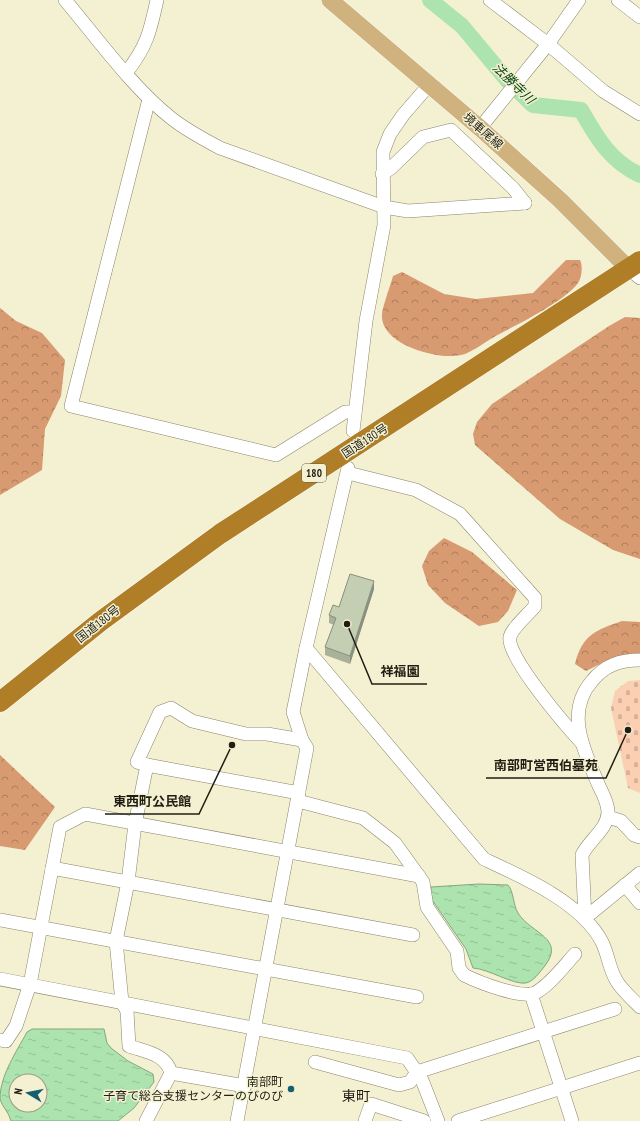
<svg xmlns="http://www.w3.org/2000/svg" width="640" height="1121" font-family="'PT Sans Narrow','Noto Sans JP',sans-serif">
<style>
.forest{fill:url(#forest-crowns)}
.cemetery{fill:url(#cemetery-stones)}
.water{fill:url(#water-ripples);stroke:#82a880;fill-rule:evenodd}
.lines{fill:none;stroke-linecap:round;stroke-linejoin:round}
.river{stroke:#ace3af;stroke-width:16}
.minor-casing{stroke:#89856a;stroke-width:14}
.major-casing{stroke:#fff;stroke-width:18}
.highway-casing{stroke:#fff;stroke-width:21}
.minor{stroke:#fff;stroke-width:13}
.major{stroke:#cfb27d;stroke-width:17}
.highway{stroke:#af7e27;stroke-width:20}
.wall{fill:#a9b199}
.shaded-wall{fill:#89907d}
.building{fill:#c4ceb2;stroke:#89907d}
.poi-dot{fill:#165f6f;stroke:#f4f0d2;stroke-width:1.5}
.labels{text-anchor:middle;stroke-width:3;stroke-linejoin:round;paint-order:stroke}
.shield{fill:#f4f0d2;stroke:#605d4c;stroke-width:1}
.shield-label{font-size:11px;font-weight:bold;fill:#201e13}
.street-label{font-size:12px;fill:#201e13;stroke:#f4f0d2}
.poi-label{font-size:12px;fill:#201e13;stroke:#f4f0d2;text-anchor:end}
.water-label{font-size:13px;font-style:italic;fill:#034212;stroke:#f4f0d2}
.quarter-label{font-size:14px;fill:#201e13;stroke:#f4f0d2}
.leader{fill:none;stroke:#201e13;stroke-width:1.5}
.callout-dot{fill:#201e13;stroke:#f4f0d2;stroke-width:1.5}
.callout-label{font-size:13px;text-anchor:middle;font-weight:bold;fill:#201e13;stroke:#f4f0d2;stroke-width:3;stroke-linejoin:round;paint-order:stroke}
</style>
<defs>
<pattern id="forest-crowns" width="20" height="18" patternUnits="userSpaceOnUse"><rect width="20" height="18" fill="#d79a71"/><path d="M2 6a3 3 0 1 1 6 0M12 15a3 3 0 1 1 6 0" fill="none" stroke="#ae7d5c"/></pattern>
<pattern id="cemetery-stones" width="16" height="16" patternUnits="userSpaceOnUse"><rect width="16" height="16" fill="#fbcfb2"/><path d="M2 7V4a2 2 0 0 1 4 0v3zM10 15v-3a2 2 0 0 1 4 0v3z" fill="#d7b198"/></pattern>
<pattern id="water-ripples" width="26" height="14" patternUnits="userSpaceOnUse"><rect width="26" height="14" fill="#ace3af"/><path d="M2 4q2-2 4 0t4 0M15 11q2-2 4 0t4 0" fill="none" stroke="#94c296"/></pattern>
</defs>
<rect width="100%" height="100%" fill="#f4f0d2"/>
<g class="forest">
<path d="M566 260H580C583 266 582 277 578 283 564 302 516 325 494 337 485 342 475 350 465 354 442 362 379 345 382 314 383 305 390 287 393 276L402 272 444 294 476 299 533 293Z"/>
<polygon points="0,308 16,321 42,333 65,360 61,396 45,429 42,470 0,495"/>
<polygon points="625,317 640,318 640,559 613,550 560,519 475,445 473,434 477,422 492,404 609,326"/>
<polygon points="444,538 472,552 517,590 508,611 498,622 479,626 445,603 428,585 422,566 429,551"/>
<path d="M622 621 640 622V656L606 661 586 671 575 664C582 635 596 630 622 621Z"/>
<polygon points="0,755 55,807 25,850 0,846"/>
</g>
<polygon class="cemetery" points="640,680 640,793 628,788 611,708 615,691 628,681"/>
<g class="water">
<path d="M479 884 508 885C514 892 513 905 518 913 531 934 567 938 544 967 539 973 534 981 526 983 513 985 489 969 473 968L466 949 430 897 431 887Z"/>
<path d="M32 1029H104L107 1043 111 1048 128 1061 153 1074 154 1082 134 1108 118 1121H11C9 1112 2 1107 0 1099 0 1075 17 1051 27 1032ZM16 1081H40V1105H16Z"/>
</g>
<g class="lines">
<path class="river" d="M430 0 462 26 507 80 533 105 581 110C597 138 610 161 640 175"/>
<g class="minor-casing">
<g id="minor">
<path d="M65 0C97 38 132 87 171 118 186 130 203 139 220 148L384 207 408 211 525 203"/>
<polyline points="490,0 548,44 603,91 640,114"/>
<polyline points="618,0 640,17"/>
<path d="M126 73C147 46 150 32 157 0"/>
<polyline points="149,99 71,406 276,455 345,412 355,412"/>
<polyline points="480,128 548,44 579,0"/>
<polyline points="382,174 391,168 423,137 451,130 513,188 525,203"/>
<polyline points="629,269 640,278"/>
<polyline points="353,431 366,321 384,225 383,152 390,134 403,115 429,85"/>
<path d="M348 473 416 490 460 514 535 598V606C529 614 512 628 510 637 505 655 567 727 581 742"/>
<path d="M306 648 484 859C523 877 582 903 602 942 608 954 609 968 616 980 621 989 632 999 640 1007"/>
<polyline points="147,765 299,793"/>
<path d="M298 801 363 818 395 843 423 882 427 907 457 951 459 968 464 975C478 982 521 999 535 993 550 985 564 966 575 954"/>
<polyline points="608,817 621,821 634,835 640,837"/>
<polyline points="52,868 413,935"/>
<polyline points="625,885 640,903"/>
<path d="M585 918 582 855C589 840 608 829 608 812 608 803 603 794 599 786 585 752 564 713 592 681 605 665 620 660 640 660"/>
<polyline points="585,918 640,873"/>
<polyline points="0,920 417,997"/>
<polyline points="0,979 407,1058 422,1080 438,1121"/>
<polyline points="531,994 572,1121"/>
<polyline points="0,1040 6,1041 16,1026 30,984 60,827 85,814 419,876"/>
<polyline points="315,1062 399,1085 410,1082 417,1072 615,1009"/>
<polyline points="171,1073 245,1086"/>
<path d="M146 1121 171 1073C166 1054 146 1052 129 1046L127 1011 122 1002 116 941 128 882 135 824 147 765 137 762 160 712 171 708 192 721 246 734H267L302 740"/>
<polyline points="237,1121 307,748 302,740 293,712 306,648 348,468"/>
<polyline points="365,1121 371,1104 424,1121"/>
<polyline points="458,1121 640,1063"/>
</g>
</g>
<g class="major-casing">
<polyline id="major" points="330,0 480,128 560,200 629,269"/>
</g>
<g class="highway-casing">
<polyline id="highway" points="0,702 101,621 220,534 640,261"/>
</g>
<use href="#minor" class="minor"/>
<use href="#major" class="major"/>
<use href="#highway" class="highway"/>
</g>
<polygon class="wall" points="374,589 350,664 325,655 325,647 334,625 329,623 329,615 339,607"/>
<polygon class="shaded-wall" points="374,581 374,589 350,664 350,656"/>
<polygon class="building" points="350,574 374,581 350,656 325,647 336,618 329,615 333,605 339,607"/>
<circle class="poi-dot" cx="291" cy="1089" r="4"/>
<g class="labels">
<rect class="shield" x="302" y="464" width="24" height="18" rx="3"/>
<g class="shield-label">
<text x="314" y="477">180</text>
</g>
<g class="street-label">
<text transform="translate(483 131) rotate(41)" y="4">境車尾線</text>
<text transform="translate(365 441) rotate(-33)" y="4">国道180号</text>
<text transform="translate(98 624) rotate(-38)" y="4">国道180号</text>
</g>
<g class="poi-label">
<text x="283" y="1086">南部町<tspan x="283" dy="14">子育て総合支援センターのびのび</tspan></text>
</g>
<g class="water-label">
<text transform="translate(514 83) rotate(44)" y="5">法勝寺川</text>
</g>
<g class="quarter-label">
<text x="356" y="1101">東町</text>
</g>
</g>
<path class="leader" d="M347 624L372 684H427M628 730L606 778H486M232 745L199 814H105"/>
<g class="callout-dot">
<circle cx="347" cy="624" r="4"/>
<circle cx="628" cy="730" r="4"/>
<circle cx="232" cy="745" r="4"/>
</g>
<g class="callout-label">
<text x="400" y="676">祥福園</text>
<text x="546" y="770">南部町営西伯墓苑</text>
<text x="152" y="806">東西町公民館</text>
</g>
<g transform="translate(28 1093) rotate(280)"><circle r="19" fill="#f4f0d2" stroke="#9f9c86"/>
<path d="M0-3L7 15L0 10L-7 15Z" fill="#165f6f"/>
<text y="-6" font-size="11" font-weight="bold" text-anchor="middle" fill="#201e13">N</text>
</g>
</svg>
